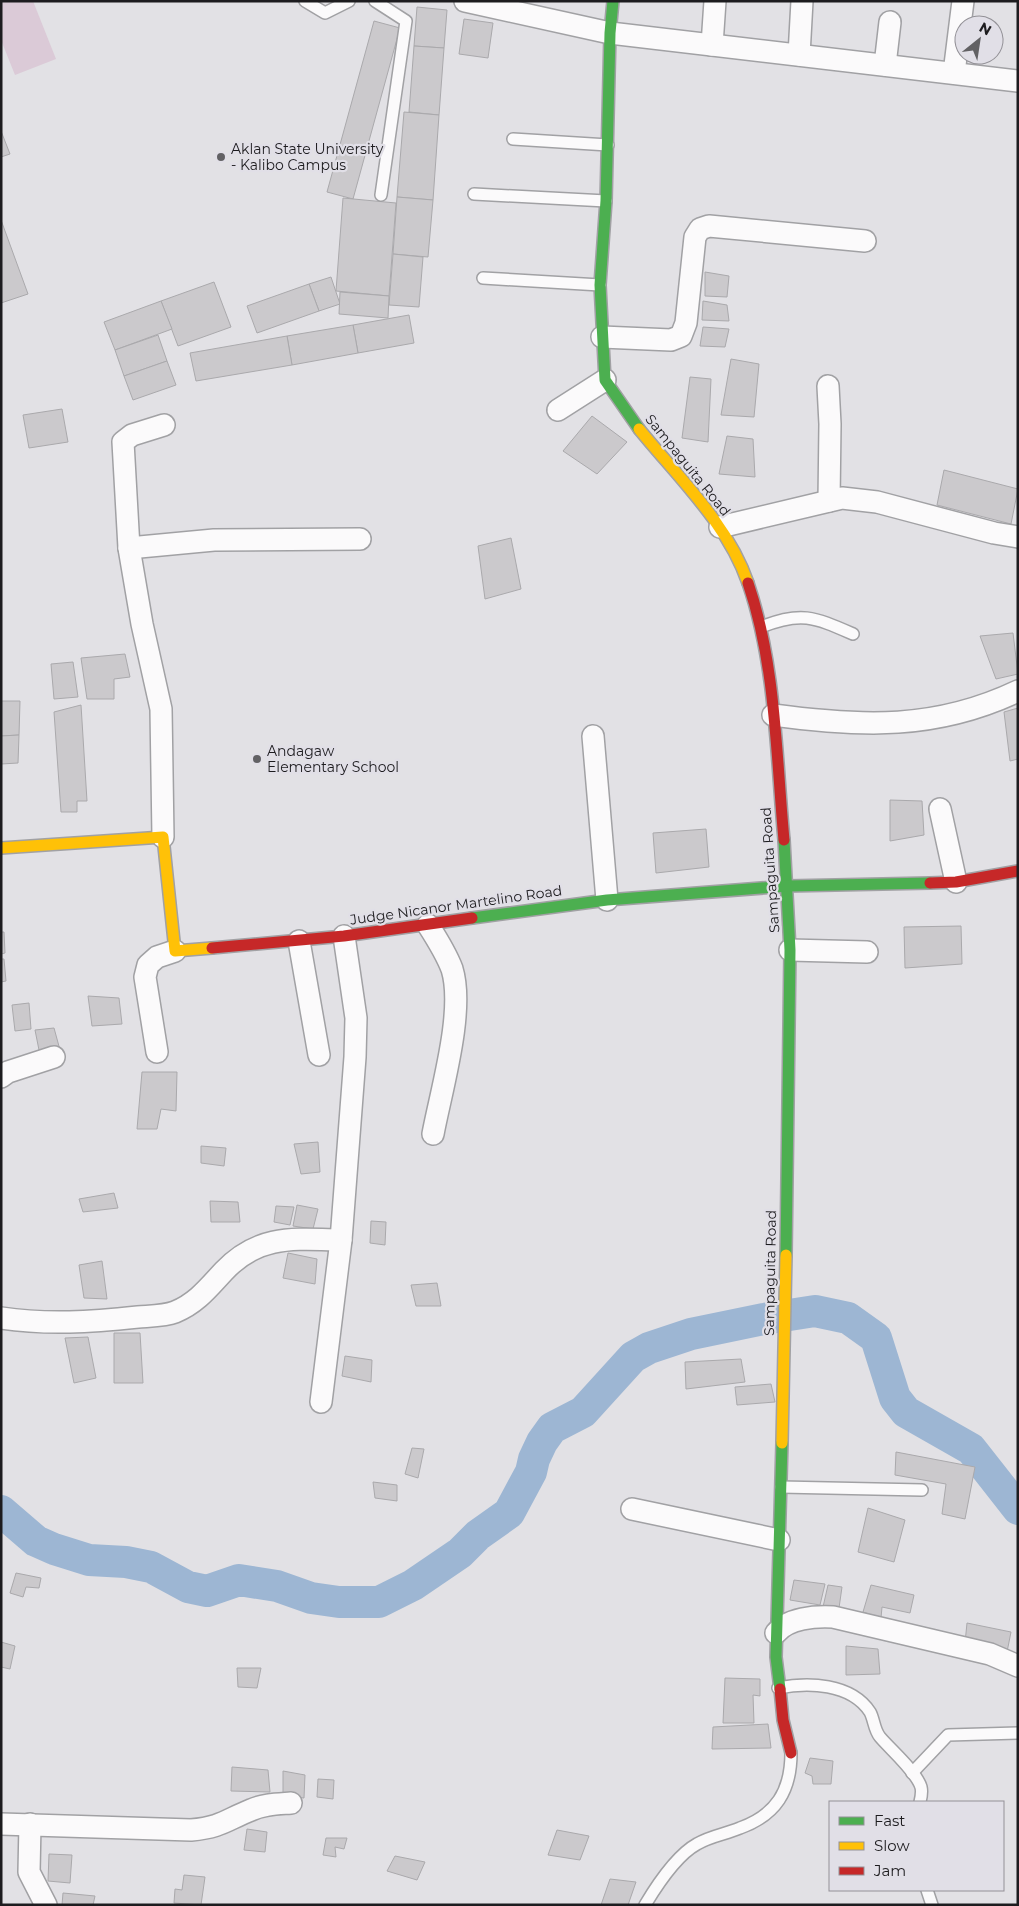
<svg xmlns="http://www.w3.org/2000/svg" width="1019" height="1906" font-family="Montserrat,sans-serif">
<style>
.grass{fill:#dbcad7}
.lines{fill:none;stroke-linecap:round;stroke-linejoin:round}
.river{stroke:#9db6d3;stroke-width:32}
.building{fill:#cbc9cc;stroke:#aaa9ac}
.lane-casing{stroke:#a1a1a4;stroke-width:14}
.street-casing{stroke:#a1a1a4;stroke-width:24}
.fast-casing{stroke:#a1a1a4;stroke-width:14}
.slow-casing{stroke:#a1a1a4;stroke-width:14}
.jam-casing{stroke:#a1a1a4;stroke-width:14}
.lane{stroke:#fbfafb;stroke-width:11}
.street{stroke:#fbfafb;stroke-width:21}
.fast{stroke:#4caf50;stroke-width:11}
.slow{stroke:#ffc107;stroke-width:11}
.jam{stroke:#c62828;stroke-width:11}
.poi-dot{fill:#626164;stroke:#e1dfe7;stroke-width:2}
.labels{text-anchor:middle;stroke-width:4.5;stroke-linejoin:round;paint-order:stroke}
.poi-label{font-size:14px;fill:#1d1c1f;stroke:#e1dfe7;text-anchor:start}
.street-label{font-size:14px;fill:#1d1c1f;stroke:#e1dfe7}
</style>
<rect width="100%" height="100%" fill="#e2e1e5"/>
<polygon class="grass" points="1,1 33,1 56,59 15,75 1,40"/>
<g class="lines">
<polyline class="river" points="1,1511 36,1541 54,1549 89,1560 126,1562 151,1567 188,1587 207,1591 239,1580 277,1586 311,1598 339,1602 379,1602 413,1585 460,1553 478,1535 509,1513 531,1472 534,1459 542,1442 552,1428 583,1412 633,1357 649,1348 691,1334 764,1319 815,1311 848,1318 876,1338 895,1398 906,1412 971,1449 1018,1509"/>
</g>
<g class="building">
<polygon points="417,7 447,10 444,48 414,46"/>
<polygon points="464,19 493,23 488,58 459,54"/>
<polygon points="374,21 400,28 353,199 327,192"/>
<polygon points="414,46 444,48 439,115 409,112"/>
<polygon points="404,112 439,115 433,200 397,197"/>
<polygon points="1,131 10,154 1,157"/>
<polygon points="397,197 433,200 428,257 393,254"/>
<polygon points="343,198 396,203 389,296 336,291"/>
<polygon points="1,220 28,294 1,303"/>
<polygon points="393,254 423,257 419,307 389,305"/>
<polygon points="705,272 729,276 727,297 705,296"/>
<polygon points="331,277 340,304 319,311 309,284"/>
<polygon points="214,282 231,327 178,346 161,301"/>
<polygon points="309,284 319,311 257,333 247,306"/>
<polygon points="340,292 389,296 388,318 339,314"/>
<polygon points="161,301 172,329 115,350 104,322"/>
<polygon points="703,301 727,305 729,321 702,320"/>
<polygon points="409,315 414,343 358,353 353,325"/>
<polygon points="353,325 358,353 292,365 287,336"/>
<polygon points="703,327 729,329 725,347 700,346"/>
<polygon points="158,335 167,361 124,376 115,350"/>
<polygon points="287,336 292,365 196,381 190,353"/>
<polygon points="731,359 759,364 754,417 721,415"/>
<polygon points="167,361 176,385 133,400 124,376"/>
<polygon points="690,377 711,379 708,442 682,438"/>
<polygon points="62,409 68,442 29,448 23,415"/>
<polygon points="592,416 627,442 597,474 563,451"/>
<polygon points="727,436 753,439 755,477 719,474"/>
<polygon points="944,470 1018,489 1011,524 937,505"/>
<polygon points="511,538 521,589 485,599 478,546"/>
<polygon points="1013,633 1018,674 996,679 980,636"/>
<polygon points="125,654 130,677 114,679 114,699 87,699 81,658"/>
<polygon points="73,662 78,697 54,699 51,664"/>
<polygon points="1,701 20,701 19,735 1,736"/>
<polygon points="81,705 87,801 77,801 77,812 61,812 54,712"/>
<polygon points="1018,708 1018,759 1010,761 1004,712"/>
<polygon points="19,735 18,763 1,764 1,736"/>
<polygon points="890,800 922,801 924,835 890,841"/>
<polygon points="706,829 709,867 656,873 653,833"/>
<polygon points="961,926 962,964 905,968 904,927"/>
<polygon points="1,932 4,932 5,953 1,954"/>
<polygon points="1,959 4,959 6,981 1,982"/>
<polygon points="88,996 119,998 122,1024 92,1026"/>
<polygon points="29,1003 31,1029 15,1031 12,1005"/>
<polygon points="54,1028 60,1050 40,1055 35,1030"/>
<polygon points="142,1072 177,1072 176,1111 161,1109 157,1129 137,1129"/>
<polygon points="318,1142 320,1172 301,1174 294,1144"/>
<polygon points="201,1146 226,1148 224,1166 201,1163"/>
<polygon points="114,1193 118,1208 83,1212 79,1199"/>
<polygon points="210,1201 238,1202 240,1222 211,1222"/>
<polygon points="297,1205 318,1209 313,1229 293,1226"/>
<polygon points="276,1206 294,1207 290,1225 274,1222"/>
<polygon points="371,1221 386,1222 385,1245 370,1243"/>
<polygon points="288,1253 317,1259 315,1284 283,1278"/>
<polygon points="102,1261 107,1299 84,1298 79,1265"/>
<polygon points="437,1283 441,1306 416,1306 411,1285"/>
<polygon points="114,1333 140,1333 143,1383 114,1383"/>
<polygon points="88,1337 96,1378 74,1383 65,1338"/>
<polygon points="345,1356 372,1360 371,1382 342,1376"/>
<polygon points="741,1359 745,1382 686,1389 685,1362"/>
<polygon points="771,1384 775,1402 737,1405 735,1387"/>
<polygon points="412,1448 424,1449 418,1478 405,1474"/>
<polygon points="896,1452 975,1467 965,1519 942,1514 946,1484 895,1475"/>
<polygon points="373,1482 397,1485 397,1501 375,1498"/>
<polygon points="868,1508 905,1520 894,1562 858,1552"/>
<polygon points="16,1573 41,1578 39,1588 26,1587 23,1597 10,1593"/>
<polygon points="794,1580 825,1584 820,1605 790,1600"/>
<polygon points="828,1585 842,1587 839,1608 823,1607"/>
<polygon points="871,1585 914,1595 910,1613 882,1607 881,1618 863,1612"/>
<polygon points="967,1623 1011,1632 1006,1657 965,1643"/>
<polygon points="1,1642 15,1646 10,1669 1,1667"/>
<polygon points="846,1646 878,1649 880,1674 846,1675"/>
<polygon points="237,1668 261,1668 257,1688 238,1687"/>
<polygon points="725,1678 760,1679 760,1696 753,1695 754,1723 723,1723"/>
<polygon points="768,1724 771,1748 712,1749 713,1727"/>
<polygon points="810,1758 833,1761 831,1784 813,1784 812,1776 805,1773"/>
<polygon points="232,1767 268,1770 270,1792 231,1791"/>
<polygon points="283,1771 305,1775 304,1798 283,1796"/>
<polygon points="318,1779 334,1780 333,1799 317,1797"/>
<polygon points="247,1829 267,1832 265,1852 244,1850"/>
<polygon points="557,1830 589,1836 580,1860 548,1855"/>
<polygon points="326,1838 347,1838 344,1849 335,1847 336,1857 323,1855"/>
<polygon points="49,1854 72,1855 70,1883 48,1881"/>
<polygon points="395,1856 425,1862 417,1880 387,1871"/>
<polygon points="184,1875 205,1877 201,1905 174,1903 175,1889 182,1890"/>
<polygon points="610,1879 636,1882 628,1905 601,1905"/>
<polygon points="63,1893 95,1896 93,1905 62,1905"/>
</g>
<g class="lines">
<g class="lane-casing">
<g id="lane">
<polyline points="305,1 325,13 349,1"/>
<polyline points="375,1 406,21 381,195"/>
<polyline points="513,139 608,145"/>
<polyline points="474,194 606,201"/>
<polyline points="483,278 600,285"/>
<path d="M761 627C801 611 814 617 853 634"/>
<polyline points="781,1487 922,1490"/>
<path d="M778 1688C808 1682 851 1683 870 1712 874 1719 874 1730 880 1737 890 1749 916 1771 921 1787 922 1791 921 1798 920 1802"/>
<polyline points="912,1773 948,1735 1018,1733"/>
<polyline points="927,1890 932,1905"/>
<path d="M645 1905C657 1885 677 1855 697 1844 710 1836 726 1834 740 1828 776 1815 791 1791 791 1753"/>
</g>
</g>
<g class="street-casing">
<g id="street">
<polyline points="465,1 610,33 1018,81"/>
<polyline points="712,45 715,1"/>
<polyline points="799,55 802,1"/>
<polyline points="885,65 890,22"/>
<polyline points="954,73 963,1"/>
<polyline points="602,337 671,340 681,336 686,323 695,237 700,229 709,226 865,241"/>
<polyline points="828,386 830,424 829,501"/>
<polyline points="558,410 605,380"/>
<polyline points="720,527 842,498 877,502 994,533 1018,537"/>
<polyline points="129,548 214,540 360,539"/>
<path d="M773 715C862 727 936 730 1018 691"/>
<polyline points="593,736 607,900"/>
<polyline points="940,809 956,882"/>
<polyline points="163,837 161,709 142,624 129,548 123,442 132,435 164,425"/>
<path d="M428 925C437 939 446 953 452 969 465 1011 441 1091 433 1134"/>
<polyline points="299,941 319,1055"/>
<polyline points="790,950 867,952"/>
<polyline points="157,1052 145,977 148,965 157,957 175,951"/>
<polyline points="1,1077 8,1072 54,1057"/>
<path d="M1 1318C48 1325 91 1322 138 1317 149 1316 165 1316 175 1312 197 1303 209 1287 224 1271 259 1234 295 1239 341 1240"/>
<polyline points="321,1402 341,1240 355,1057 356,1018 344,936"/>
<polyline points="632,1509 779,1540"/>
<path d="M776 1633C788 1618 815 1616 833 1617L990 1654 1018 1666"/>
<path d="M1 1824 191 1830C222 1827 226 1820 251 1810 264 1804 277 1804 291 1803"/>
<polyline points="30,1824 29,1872 46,1905"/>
</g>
</g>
<g class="fast-casing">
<g id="fast">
<polyline points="613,1 610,33 606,201 600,285 605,380 639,429"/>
<polyline points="784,840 790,950 786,1255"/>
<polyline points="472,918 607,900 788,886 930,883"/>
<polyline points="780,1689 776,1657 782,1443"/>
</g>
</g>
<g class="slow-casing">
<g id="slow">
<path d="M639 429C678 477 728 524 748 583"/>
<polyline points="1,848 163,837 175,951 212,948"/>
<polyline points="782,1443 786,1255"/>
</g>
</g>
<g class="jam-casing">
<g id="jam">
<path d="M748 583C776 665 776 755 784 840"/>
<polyline points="930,883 956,882 1018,871"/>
<polyline points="212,948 344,936 472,918"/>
<polyline points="780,1689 783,1720 791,1753"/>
</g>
</g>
<use href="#lane" class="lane"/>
<use href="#street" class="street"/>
<use href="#fast" class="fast"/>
<use href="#slow" class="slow"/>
<use href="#jam" class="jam"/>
</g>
<g class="poi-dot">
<circle cx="221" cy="157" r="5"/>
<circle cx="257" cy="759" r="5"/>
</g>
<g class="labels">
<g class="poi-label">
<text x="231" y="154">Aklan State University<tspan x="231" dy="16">- Kalibo Campus</tspan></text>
<text x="267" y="756">Andagaw<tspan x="267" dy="16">Elementary School</tspan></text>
</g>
<g class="street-label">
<text transform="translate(688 465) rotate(51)" y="5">Sampaguita Road</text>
<text transform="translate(770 870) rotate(-94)" y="5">Sampaguita Road</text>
<text transform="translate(456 905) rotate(-8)" y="5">Judge Nicanor Martelino Road</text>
<text transform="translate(770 1273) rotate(-89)" y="5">Sampaguita Road</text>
</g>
</g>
<rect width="1019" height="1906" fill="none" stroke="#1d1c1f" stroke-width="5"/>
<rect x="829" y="1801" width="175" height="90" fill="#e1dfe7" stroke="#939197"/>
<rect x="839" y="1817" width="25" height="8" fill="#4caf50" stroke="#939197"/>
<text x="874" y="1826" font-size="15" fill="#1d1c1f">Fast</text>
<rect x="839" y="1842" width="25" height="8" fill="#ffc107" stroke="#939197"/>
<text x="874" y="1851" font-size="15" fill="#1d1c1f">Slow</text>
<rect x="839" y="1867" width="25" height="8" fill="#c62828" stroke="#939197"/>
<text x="874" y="1876" font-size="15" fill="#1d1c1f">Jam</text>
<g transform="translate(979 40) rotate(30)"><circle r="24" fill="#e1dfe7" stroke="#939197"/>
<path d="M0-4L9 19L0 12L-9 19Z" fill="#626164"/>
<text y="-8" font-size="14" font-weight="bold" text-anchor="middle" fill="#1d1c1f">N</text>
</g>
</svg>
